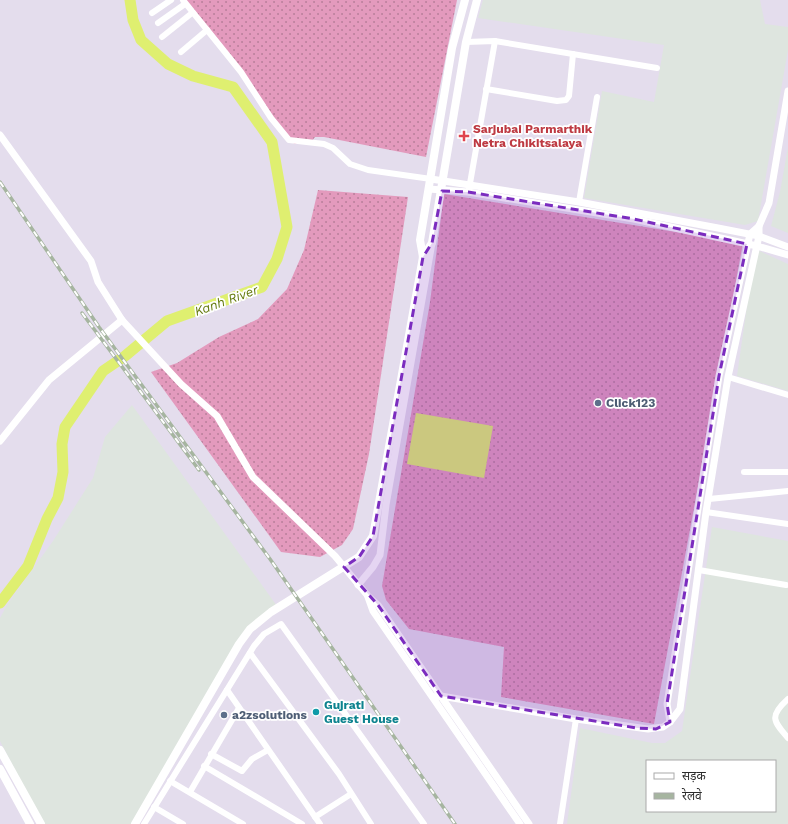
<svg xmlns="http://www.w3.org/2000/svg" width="788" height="824" font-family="'Work Sans','Noto Sans Devanagari',sans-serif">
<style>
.industrial{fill:#dee5df;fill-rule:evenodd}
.grass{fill:url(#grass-dots)}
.water{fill:#dfef70}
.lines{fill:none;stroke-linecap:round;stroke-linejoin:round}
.river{stroke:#dfef70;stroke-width:11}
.minor{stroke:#fff;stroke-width:6}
.tertiary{stroke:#fff;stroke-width:7}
.secondary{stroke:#fff;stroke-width:8}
.rail-casing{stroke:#a6b5a0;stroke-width:3.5}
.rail{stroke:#fff;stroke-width:2;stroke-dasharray:6;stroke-linecap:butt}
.marked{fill:#7b2cbf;fill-opacity:0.2;stroke:#7b2cbf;stroke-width:3;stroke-dasharray:8 5;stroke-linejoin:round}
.health-dot{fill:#e0444e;stroke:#fff;stroke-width:1.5}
.service-dot{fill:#5c6f8a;stroke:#fff;stroke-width:1.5}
.culture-dot{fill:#0f9aa8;stroke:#fff;stroke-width:1.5}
.labels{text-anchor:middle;stroke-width:3.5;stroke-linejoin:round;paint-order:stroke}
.health-label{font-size:12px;font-weight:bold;fill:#be3a42;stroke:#fff;text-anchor:start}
.service-label{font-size:12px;font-weight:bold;fill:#4e5e75;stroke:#fff;text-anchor:start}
.culture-label{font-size:12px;font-weight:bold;fill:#0d838f;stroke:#fff;text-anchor:start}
.water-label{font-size:13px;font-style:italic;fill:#647a0e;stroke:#fff}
</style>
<defs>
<pattern id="grass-dots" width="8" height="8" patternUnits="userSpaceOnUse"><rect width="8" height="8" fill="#e39abd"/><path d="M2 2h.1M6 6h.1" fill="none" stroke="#b87e9a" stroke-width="1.8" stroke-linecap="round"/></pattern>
</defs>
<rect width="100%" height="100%" fill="#e4dded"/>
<g class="industrial">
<polygon points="483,0 760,0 765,24 788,27 788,50 758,221 745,225 584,198 602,91 654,102 664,45 478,18"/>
<polygon points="788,147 788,233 771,226 780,192"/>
<polygon points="755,249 788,264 788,391 737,376"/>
<polygon points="132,405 277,606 242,634 131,824 43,824 0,741 0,618 7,605 53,541 93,478 105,437"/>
<path d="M712 527 788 541V824H567L580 728 652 743H665L682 731ZM647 761H775V811H647Z"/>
</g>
<g class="grass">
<polygon points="182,0 457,0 426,157 324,137 315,137 312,141 295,144 288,140 251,87"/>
<polygon points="318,190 408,197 369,454 353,529 342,545 320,557 281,552 151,372 177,363 219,337 258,319 287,289 304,250"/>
<polygon points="444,194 743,243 654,724 501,697 504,647 409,629 386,600 382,586 430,302"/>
</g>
<polygon class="water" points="416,413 493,426 484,478 407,464"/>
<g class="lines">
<polyline class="river" points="0,603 28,566 47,519 58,498 63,472 62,444 65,427 103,371 125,356 167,321 262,287 277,259 287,227 272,142 233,87 193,76 168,64 141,40 133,20 130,0"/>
<g class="minor">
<polyline points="183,0 241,72 271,118 289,140 324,144 333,148 350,164 368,170 431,179"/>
<polyline points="152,13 171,0"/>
<polyline points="158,23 185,4"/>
<polyline points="162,37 192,13"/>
<polyline points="466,42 495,41 657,68"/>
<polyline points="181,52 207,30"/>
<polyline points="486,89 557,101 566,100 569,96 573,54"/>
<polyline points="469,189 495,41"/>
<polyline points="579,202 597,97"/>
<polyline points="728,377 788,395"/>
<polyline points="744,472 788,472"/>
<polyline points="709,499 788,491"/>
<polyline points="706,512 788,524"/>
<polyline points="699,570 786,585"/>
<polyline points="250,653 339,774 371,824"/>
<polyline points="227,690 320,824"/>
<path d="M788 699C769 716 773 721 788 738"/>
<polyline points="211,754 242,771 252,759 268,750"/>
<polyline points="204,766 302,824"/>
<polyline points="170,781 243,824"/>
<polyline points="190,792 239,708"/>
<polyline points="154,807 183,824"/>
<polyline points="315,817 351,794"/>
<polyline points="144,824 254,646 264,634 281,624 424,824"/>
<polyline points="560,824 576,719"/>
</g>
<g class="tertiary">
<polyline points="0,135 91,261 98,282 122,320 181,384 217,416 253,477 335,556 368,596 378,605 529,824"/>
<polyline points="431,179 579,202 718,228 759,236 788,247"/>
<polyline points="429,189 468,192 634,219 757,246 788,255"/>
<polyline points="0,441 49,380 122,320"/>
<polyline points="358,585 373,567 380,555 386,505 432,243"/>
<polyline points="368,597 373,611 520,824"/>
<polyline points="433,697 441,696 576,719 648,729 663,727 670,722 680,709 706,512 728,377 759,236 759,226"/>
<polyline points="670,722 667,704 719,376 750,234 759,226 769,203 788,91"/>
</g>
<g class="secondary">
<polyline points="423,257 432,243 466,42 477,0"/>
<polyline points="0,750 41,824"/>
<polyline points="0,769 30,824"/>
<polyline points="135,824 239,644 250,629 271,612 359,557 373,536 423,257 420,240 452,48 465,0"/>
</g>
<g class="rail-casing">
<g id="rail">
<polyline points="0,182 99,327 270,559 455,824"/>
<polyline points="82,313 199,470"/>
</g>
</g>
<use href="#rail" class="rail"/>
</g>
<path class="marked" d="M442 191 468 192 634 219 747 244 719 376 667 704 670 722 656 729 637 728 441 696 378 605 344 567 359 557 373 536 423 257 432 243Z"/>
<path class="health-dot" d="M462 130h4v4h4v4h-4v4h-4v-4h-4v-4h4z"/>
<g class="service-dot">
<circle cx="598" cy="403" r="4"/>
<circle cx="224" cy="715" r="4"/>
</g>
<circle class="culture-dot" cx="316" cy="712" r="4"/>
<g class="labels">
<g class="health-label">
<text x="473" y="133">Sarjubai Parmarthik<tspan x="473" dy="14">Netra Chikitsalaya</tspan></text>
</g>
<g class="service-label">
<text x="606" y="407">Click123</text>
<text x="232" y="719">a2zsolutions</text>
</g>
<g class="culture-label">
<text x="324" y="709">Gujrati<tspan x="324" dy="14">Guest House</tspan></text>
</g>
<g class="water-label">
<text transform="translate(226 300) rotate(-20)" y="5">Kanh River</text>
</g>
</g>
<rect x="646" y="760" width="130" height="52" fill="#ffffff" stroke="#aaaaaa"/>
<rect x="654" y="773" width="20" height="6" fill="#ffffff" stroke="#aaaaaa"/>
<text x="682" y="780" font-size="12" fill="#2b2b2b">सड़क</text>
<rect x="654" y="793" width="20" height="6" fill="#a6b5a0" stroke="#aaaaaa"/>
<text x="682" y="800" font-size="12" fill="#2b2b2b">रेलवे</text>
</svg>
